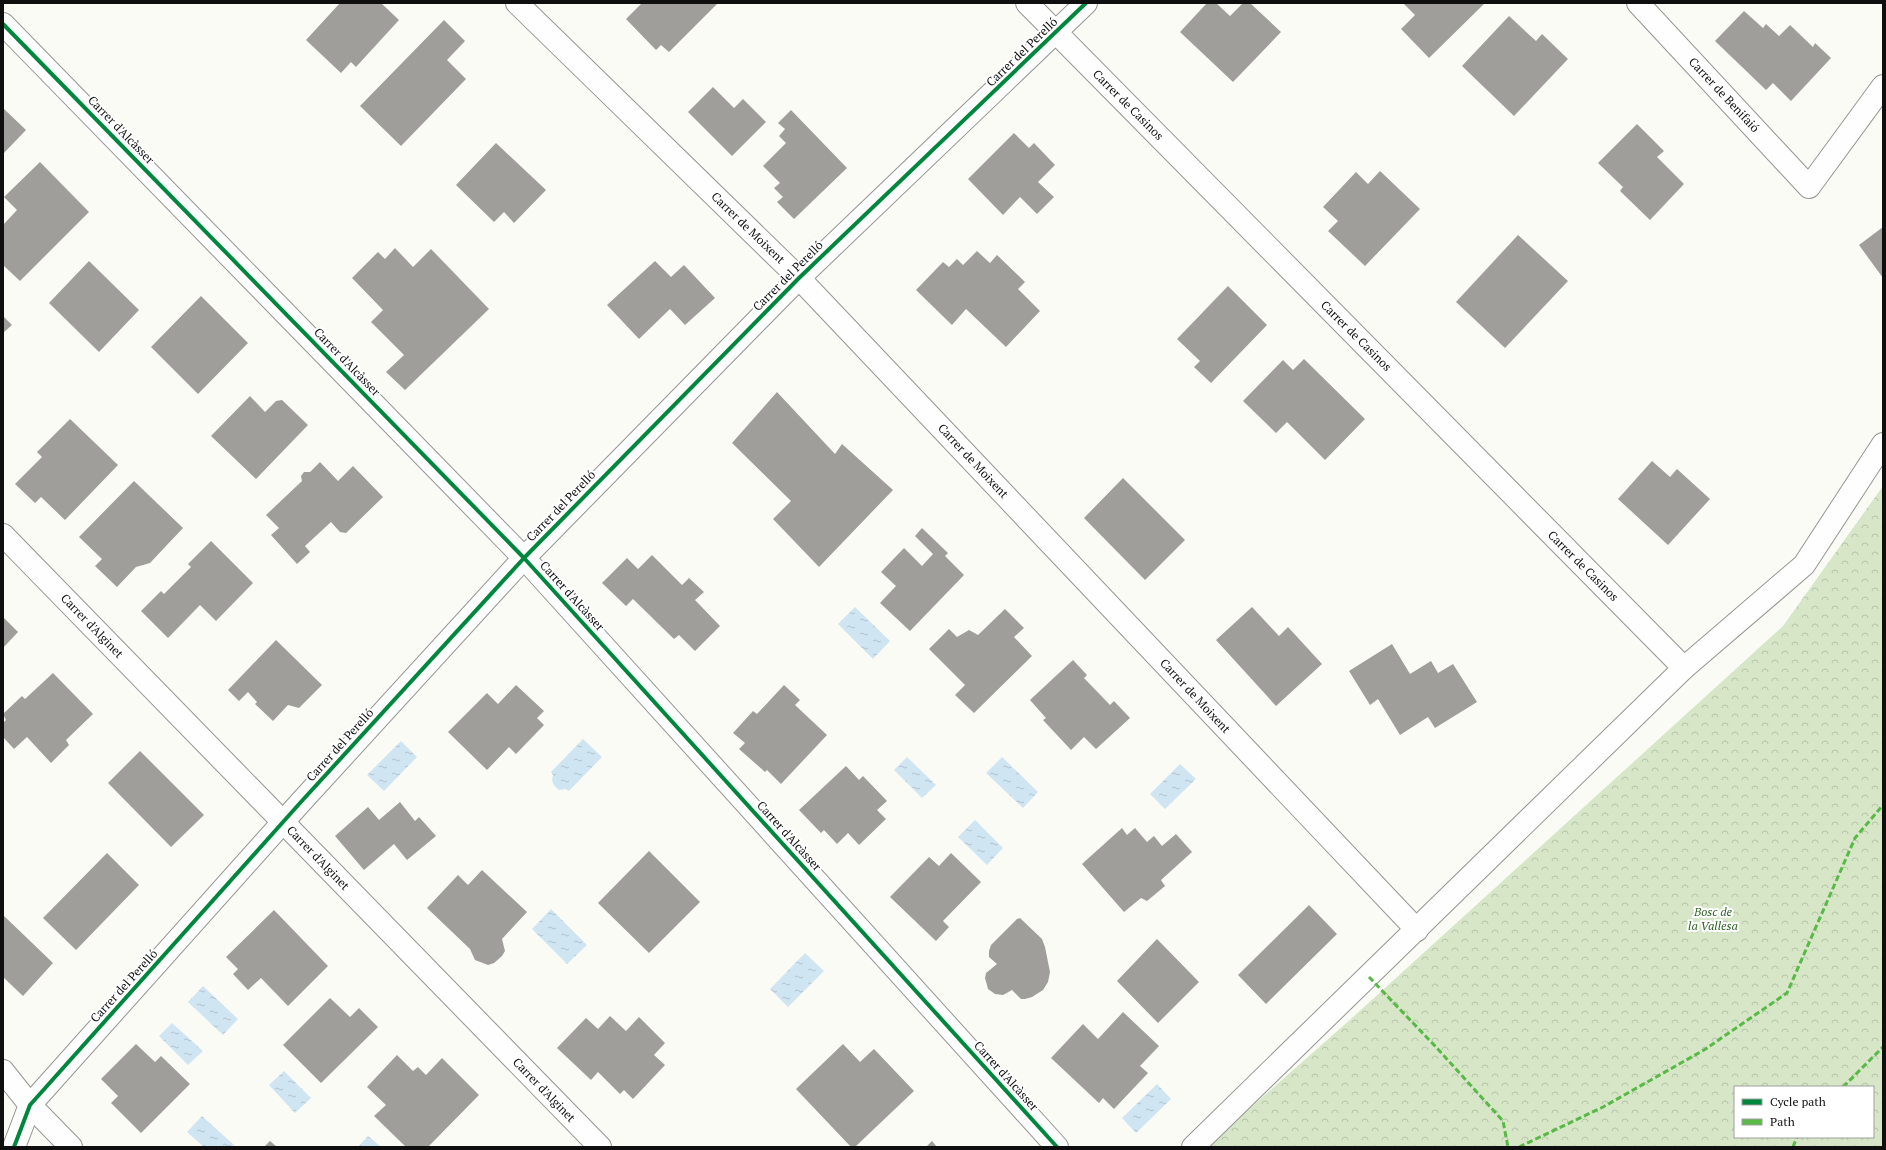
<svg xmlns="http://www.w3.org/2000/svg" width="1886" height="1150" font-family="'PT Serif',serif">
<style>
.forest{fill:url(#forest-crowns);fill-rule:evenodd}
.water{fill:url(#water-ripples)}
.building{fill:#9f9e9b}
.lines{fill:none;stroke-linecap:round;stroke-linejoin:round}
.street-casing{stroke:#959593;stroke-width:24}
.street{stroke:#fefefe;stroke-width:22}
.quiet{stroke:#58b947;stroke-width:3;stroke-dasharray:6 3;stroke-linecap:butt}
.cycleway-casing{stroke:#fff;stroke-width:6}
.cycleway{stroke:#00873e;stroke-width:4}
.labels{text-anchor:middle;stroke-width:4;stroke-linejoin:round;paint-order:stroke}
.street-label{font-size:12px;fill:#0f0f0f;stroke:#fff}
.park-label{font-size:12px;font-style:italic;fill:#306225;stroke:#fff}
</style>
<defs>
<pattern id="forest-crowns" width="20" height="18" patternUnits="userSpaceOnUse"><rect width="20" height="18" fill="#d6e6c6"/><path d="M2 6a3 3 0 1 1 6 0M12 15a3 3 0 1 1 6 0" fill="none" stroke="#b6c4a9"/></pattern>
<pattern id="water-ripples" width="26" height="14" patternUnits="userSpaceOnUse"><rect width="26" height="14" fill="#cfe5f2"/><path d="M2 4q2-2 4 0t4 0M15 11q2-2 4 0t4 0" fill="none" stroke="#b1c3ce"/></pattern>
</defs>
<rect width="100%" height="100%" fill="#fbfbf6"/>
<path class="forest" d="M1883 486V1147H1206L1352 1018 1783 626ZM1735 1087H1873V1137H1735Z"/>
<g class="water">
<polygon points="855,607 890,641 873,659 838,624"/>
<path d="M583 739 602 757 569 791 566 789 559 790C553 785 551 782 553 775L551 772Z"/>
<polygon points="401,741 417,757 384,791 367,775"/>
<polygon points="907,757 936,785 922,798 894,770"/>
<polygon points="1002,757 1038,792 1023,808 986,773"/>
<polygon points="1180,764 1196,779 1165,809 1150,794"/>
<polygon points="975,820 1003,848 987,865 958,837"/>
<polygon points="551,909 587,945 567,964 532,929"/>
<polygon points="805,953 824,971 788,1007 770,989"/>
<polygon points="203,986 238,1019 223,1035 188,1002"/>
<polygon points="172,1023 203,1051 188,1065 159,1036"/>
<polygon points="284,1071 311,1098 295,1113 269,1085"/>
<polygon points="1157,1084 1171,1099 1136,1133 1122,1118"/>
<polygon points="202,1116 234,1145 232,1147 204,1147 187,1132"/>
<polygon points="368,1136 381,1147 358,1147"/>
</g>
<g class="building">
<polygon points="340,3 381,3 399,20 356,67 351,62 341,73 306,40"/>
<polygon points="642,3 718,3 669,52 661,45 656,50 626,19"/>
<polygon points="1207,3 1216,3 1230,16 1243,3 1250,3 1281,32 1233,82 1180,32"/>
<polygon points="1403,3 1485,3 1429,58 1401,29 1415,15"/>
<polygon points="1744,11 1763,28 1766,24 1779,36 1790,25 1813,47 1815,43 1831,58 1791,101 1773,83 1766,90 1715,41"/>
<polygon points="1509,16 1536,41 1542,34 1568,59 1514,116 1462,66"/>
<polygon points="444,20 465,41 447,60 466,79 401,146 360,106"/>
<polygon points="713,87 734,108 743,99 766,122 732,156 688,112"/>
<polygon points="3,108 26,130 3,154"/>
<polygon points="791,110 847,168 794,219 777,202 783,197 774,188 780,183 763,166 786,143 779,136 785,129 778,123"/>
<polygon points="1637,124 1664,151 1657,157 1684,184 1650,220 1620,191 1623,187 1598,163"/>
<polygon points="1014,133 1029,148 1034,143 1055,165 1038,182 1054,197 1037,214 1020,197 1003,215 968,179"/>
<polygon points="496,143 546,190 514,223 504,212 494,222 456,185"/>
<polygon points="40,162 89,212 20,281 3,265 3,225 17,210 4,197"/>
<polygon points="1380,171 1420,209 1365,266 1328,231 1338,221 1323,207 1356,172 1368,184"/>
<polygon points="1883,227 1883,278 1859,245"/>
<polygon points="1518,235 1568,281 1505,348 1456,302"/>
<polygon points="395,248 413,267 431,249 489,309 405,390 386,372 404,355 371,322 383,310 352,278 378,252 385,259"/>
<polygon points="977,251 990,263 997,255 1025,282 1018,289 1040,311 1006,347 966,309 952,325 916,290 943,262 949,267 957,259 963,265"/>
<polygon points="89,261 139,310 99,352 49,303"/>
<polygon points="655,261 671,277 684,265 715,298 685,325 670,309 639,339 607,305"/>
<polygon points="1228,286 1267,325 1211,383 1194,367 1200,361 1177,339"/>
<polygon points="201,296 248,343 198,394 151,347"/>
<polygon points="3,316 12,325 3,333"/>
<polygon points="1304,359 1365,419 1325,460 1287,422 1276,433 1243,401 1283,360 1293,370"/>
<polygon points="777,392 835,454 842,444 893,490 819,567 773,519 791,501 732,443"/>
<polygon points="250,396 265,412 276,401 282,400 308,425 256,479 211,436"/>
<polygon points="70,419 118,465 65,520 41,497 35,503 15,484 42,457 37,452"/>
<polygon points="1652,461 1670,477 1677,469 1710,499 1668,545 1618,499"/>
<polygon points="320,462 338,481 353,466 383,497 346,533 340,532 331,522 305,546 310,552 297,564 271,535 279,528 266,515 302,481 301,476 304,472 310,472"/>
<polygon points="1123,478 1185,540 1145,580 1084,518"/>
<polygon points="134,481 183,528 150,563 136,567 117,587 95,566 102,559 79,537"/>
<polygon points="922,528 948,553 945,556 964,575 910,631 880,603 896,586 881,572 904,548 922,566 933,554 915,536"/>
<polygon points="211,541 253,583 216,621 200,605 168,638 141,611 161,591 164,594 191,567 188,564"/>
<polygon points="652,555 682,585 689,578 704,592 695,600 720,626 695,651 679,635 674,639 633,599 626,606 602,583 627,558 638,569"/>
<polygon points="1252,607 1279,636 1288,627 1322,664 1276,706 1216,640"/>
<polygon points="1005,609 1024,628 1014,637 1032,656 974,713 955,695 965,685 929,649 949,629 957,637 969,630 978,635"/>
<polygon points="3,617 18,632 3,648"/>
<polygon points="276,640 322,685 299,708 288,705 273,721 255,704 257,702 248,692 239,701 228,690"/>
<polygon points="1392,644 1410,674 1431,661 1438,673 1453,664 1477,702 1435,728 1428,717 1400,735 1378,699 1370,705 1349,671"/>
<polygon points="1073,660 1087,675 1084,678 1110,705 1114,701 1130,718 1096,749 1084,737 1071,750 1043,720 1046,718 1030,700"/>
<polygon points="53,673 93,714 66,740 69,745 51,763 27,737 14,749 3,737 3,723 6,720 3,714 22,696 25,699"/>
<polygon points="516,685 544,711 537,718 544,725 516,754 509,747 487,770 448,732 487,693 498,704"/>
<polygon points="784,685 800,700 795,705 827,735 781,784 767,770 765,772 739,749 745,743 733,733 753,711 757,714"/>
<polygon points="140,751 204,815 171,847 108,783"/>
<polygon points="846,766 859,780 863,776 887,801 877,810 886,819 859,845 848,833 837,844 824,830 821,833 799,810"/>
<polygon points="400,802 415,821 419,817 436,836 407,860 394,844 364,870 335,836 368,807 379,820"/>
<polygon points="1122,828 1127,835 1135,828 1147,842 1154,836 1162,846 1176,834 1192,852 1161,880 1165,886 1147,901 1141,898 1124,912 1082,864"/>
<polygon points="649,851 700,902 649,953 598,903"/>
<polygon points="107,853 139,885 76,950 43,918"/>
<polygon points="951,853 981,882 943,921 949,927 936,941 890,897 929,857 939,866"/>
<polygon points="482,870 527,912 502,939 505,951 502,956 494,963 488,965 475,960 470,949 427,908 458,875 468,885"/>
<polygon points="1309,905 1337,934 1266,1004 1238,975"/>
<polygon points="274,910 328,966 288,1006 261,978 248,990 233,974 238,969 226,957"/>
<polygon points="3,915 53,963 23,996 3,977"/>
<polygon points="1020,918 1042,939 1045,947 1050,972 1048,982 1043,990 1032,997 1025,999 1021,999 1012,990 1003,995 995,994 988,989 985,978 986,973 997,964 989,957 989,951 991,945 1017,919"/>
<polygon points="1157,939 1199,982 1158,1023 1117,981"/>
<polygon points="330,998 350,1017 359,1008 378,1027 321,1083 283,1045"/>
<polygon points="1123,1012 1159,1046 1140,1066 1148,1073 1114,1109 1103,1098 1099,1103 1051,1058 1083,1024 1098,1039"/>
<polygon points="610,1016 626,1031 639,1017 665,1043 654,1055 665,1065 633,1099 624,1090 620,1094 598,1072 591,1080 557,1048 586,1018 598,1029"/>
<polygon points="136,1044 155,1062 161,1056 190,1084 141,1133 111,1103 118,1096 101,1079"/>
<polygon points="843,1044 860,1062 874,1049 914,1091 855,1147 851,1147 796,1089"/>
<polygon points="397,1055 413,1071 418,1067 426,1075 442,1058 479,1095 428,1147 406,1147 374,1116 386,1105 367,1087"/>
<polygon points="270,1141 277,1147 264,1147"/>
<polygon points="932,1141 937,1147 926,1147"/>
</g>
<g class="lines">
<g class="street-casing">
<g id="street">
<polyline points="517,3 799,278 1417,930"/>
<polyline points="1027,3 1684,668"/>
<polyline points="1638,3 1809,187 1883,86"/>
<polyline points="3,24 524,558 1057,1147"/>
<polyline points="3,535 600,1147"/>
<polyline points="3,1071 30,1105 71,1147"/>
<polyline points="14,1147 30,1105 300,803 524,558 799,278 1086,3"/>
<polyline points="1193,1147 1684,668 1804,565 1883,444"/>
</g>
</g>
<use href="#street" class="street"/>
<g class="quiet">
<polyline points="1369,977 1436,1047 1503,1121 1508,1147"/>
<polyline points="1843,1087 1883,1047"/>
<polyline points="1519,1147 1603,1107 1704,1050 1787,993 1855,838 1883,805"/>
<polyline points="1793,1147 1797,1137"/>
</g>
<g class="cycleway-casing">
<g id="cycleway">
<polyline points="3,24 524,558 1057,1147"/>
<polyline points="14,1147 30,1105 300,803 524,558 799,278 1086,3"/>
</g>
</g>
<use href="#cycleway" class="cycleway"/>
</g>
<g class="labels">
<g class="street-label">
<text transform="translate(1022 52) rotate(-44)" y="4">Carrer del Perelló</text>
<text transform="translate(1724 95) rotate(47)" y="4">Carrer de Benifaió</text>
<text transform="translate(1128 105) rotate(45)" y="4">Carrer de Casinos</text>
<text transform="translate(121 130) rotate(46)" y="4">Carrer d'Alcàsser</text>
<text transform="translate(748 228) rotate(44)" y="4">Carrer de Moixent</text>
<text transform="translate(788 276) rotate(-45)" y="4">Carrer del Perelló</text>
<text transform="translate(1356 336) rotate(45)" y="4">Carrer de Casinos</text>
<text transform="translate(347 362) rotate(46)" y="4">Carrer d'Alcàsser</text>
<text transform="translate(973 461) rotate(47)" y="4">Carrer de Moixent</text>
<text transform="translate(561 506) rotate(-46)" y="4">Carrer del Perelló</text>
<text transform="translate(1583 566) rotate(45)" y="4">Carrer de Casinos</text>
<text transform="translate(572 596) rotate(48)" y="4">Carrer d'Alcàsser</text>
<text transform="translate(92 626) rotate(46)" y="4">Carrer d'Alginet</text>
<text transform="translate(1195 696) rotate(47)" y="4">Carrer de Moixent</text>
<text transform="translate(340 745) rotate(-48)" y="4">Carrer del Perelló</text>
<text transform="translate(789 836) rotate(48)" y="4">Carrer d'Alcàsser</text>
<text transform="translate(318 858) rotate(46)" y="4">Carrer d'Alginet</text>
<text transform="translate(124 986) rotate(-48)" y="4">Carrer del Perelló</text>
<text transform="translate(1006 1076) rotate(48)" y="4">Carrer d'Alcàsser</text>
<text transform="translate(544 1090) rotate(46)" y="4">Carrer d'Alginet</text>
</g>
<g class="park-label">
<text x="1713" y="916">Bosc de<tspan x="1713" dy="14">la Vallesa</tspan></text>
</g>
</g>
<rect width="1886" height="1150" fill="none" stroke="#0f0f0f" stroke-width="8"/>
<rect x="1734" y="1086" width="140" height="52" fill="#ffffff" stroke="#9f9f9f"/>
<rect x="1742" y="1099" width="20" height="6" fill="#00873e" stroke="#9f9f9f"/>
<text x="1770" y="1106" font-size="12" fill="#0f0f0f">Cycle path</text>
<rect x="1742" y="1119" width="20" height="6" fill="#58b947" stroke="#9f9f9f"/>
<text x="1770" y="1126" font-size="12" fill="#0f0f0f">Path</text>
</svg>
